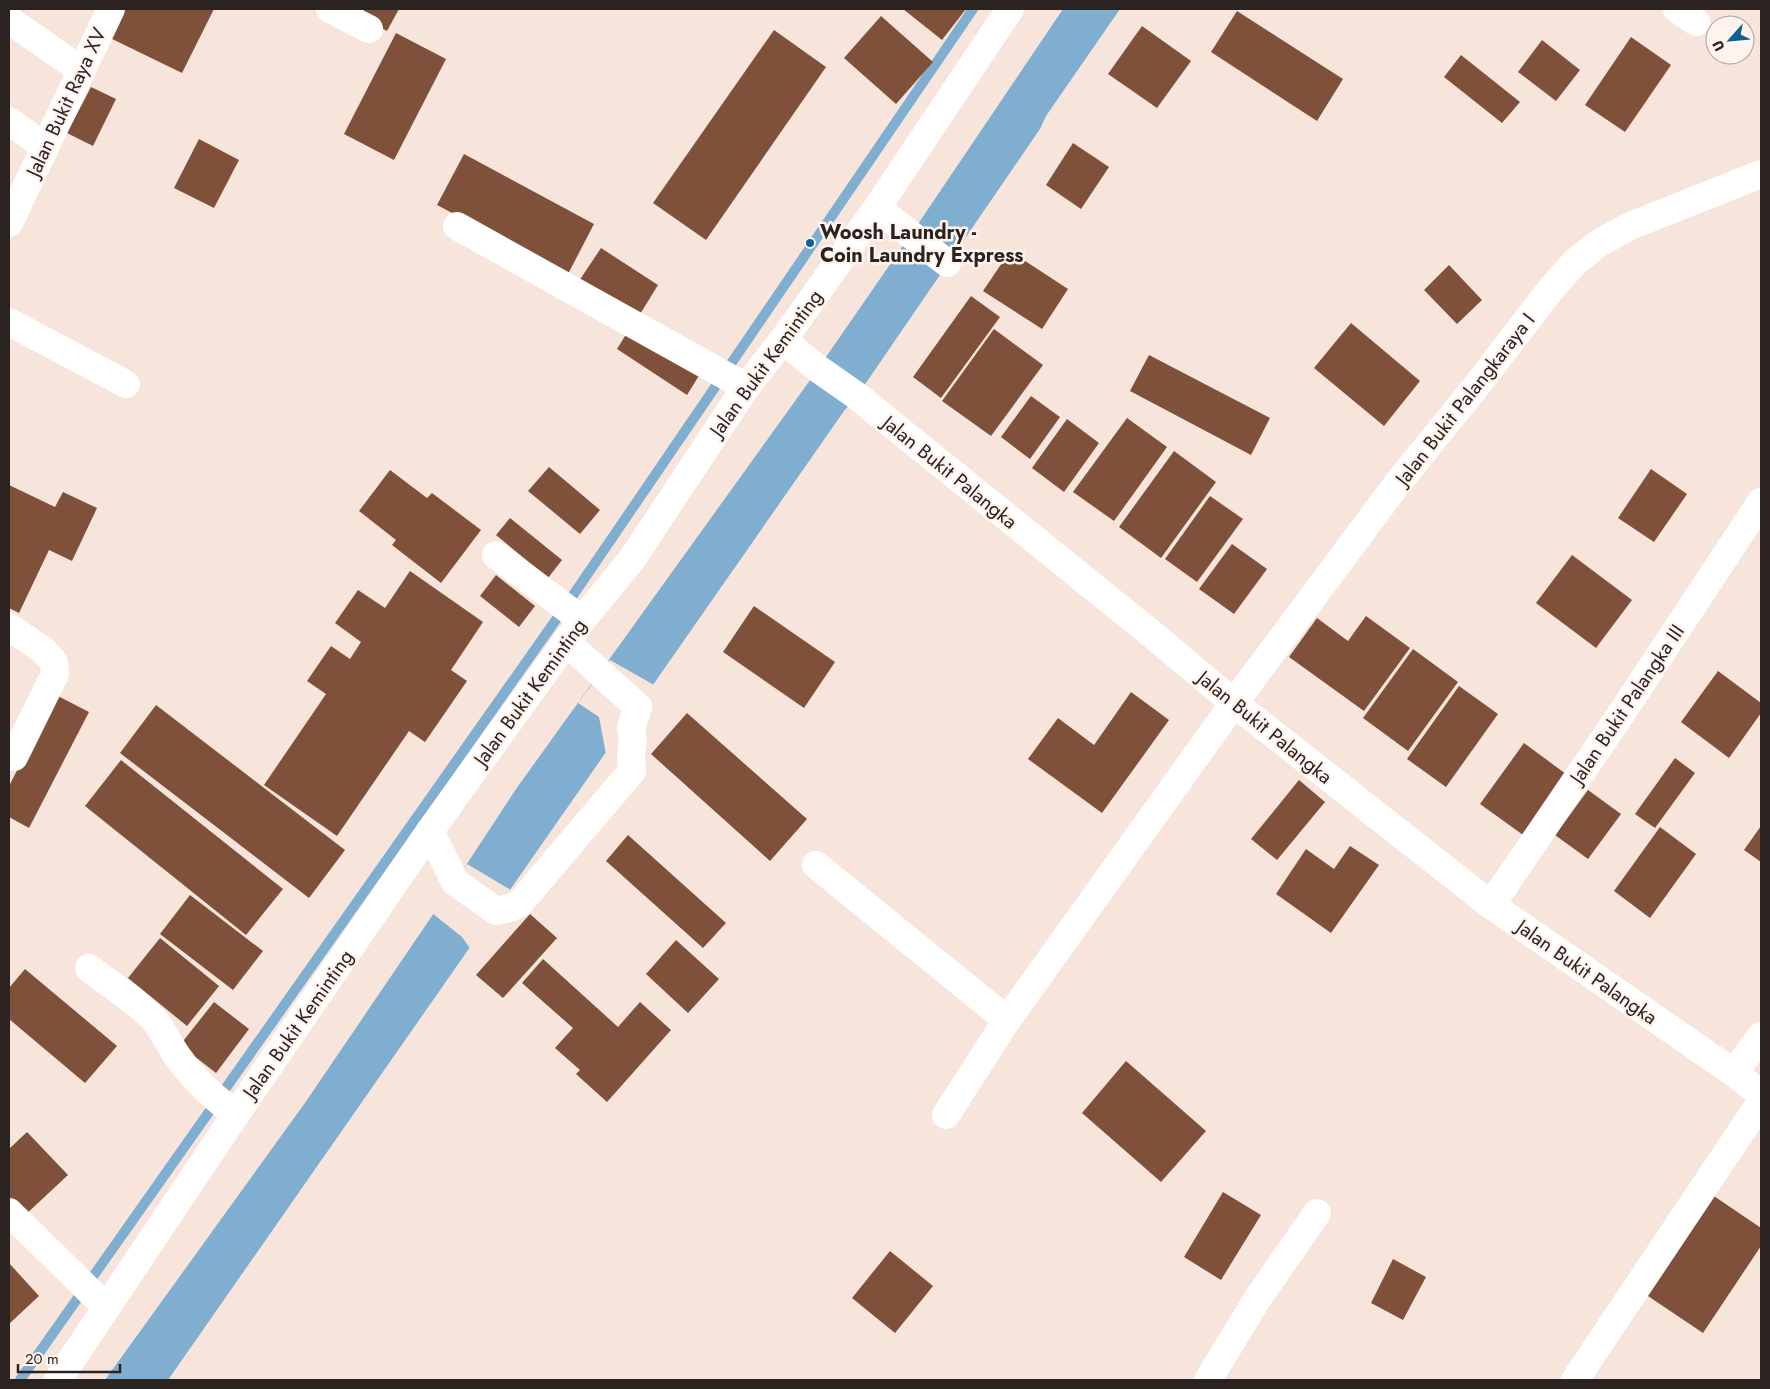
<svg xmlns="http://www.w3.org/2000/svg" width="1770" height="1389" font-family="Jost,sans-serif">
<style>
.water{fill:#80aed1}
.pier{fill:#f7e4db}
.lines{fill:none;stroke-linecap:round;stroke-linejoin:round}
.stream{stroke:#80aed1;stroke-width:10}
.building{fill:#7f513a}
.minor{stroke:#fff;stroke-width:28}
.major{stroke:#fff;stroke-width:28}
.poi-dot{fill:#0e6293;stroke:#fff3ee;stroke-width:2}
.labels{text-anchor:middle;stroke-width:5;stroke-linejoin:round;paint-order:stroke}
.street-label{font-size:20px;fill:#2a2320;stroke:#fff3ee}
.poi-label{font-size:20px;font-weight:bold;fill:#2a2320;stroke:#fff3ee;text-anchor:start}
</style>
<rect width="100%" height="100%" fill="#f7e4db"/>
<polygon class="water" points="1063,9 1120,9 1046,116 1040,129 857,396 844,411 168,1380 105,1380 307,1100 455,882 516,789 808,383 920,221"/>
<g class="pier">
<polygon points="610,660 654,685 606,754 599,717 578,703"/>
<polygon points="467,864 511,890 470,948 462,937 432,913"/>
</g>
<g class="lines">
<polyline class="stream" points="20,1380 565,607 973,9"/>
</g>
<g class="building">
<polygon points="117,9 214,9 182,73 104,35"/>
<polygon points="346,9 399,9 387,31"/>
<polygon points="903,9 966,9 942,40"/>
<polygon points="1237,11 1343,79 1317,121 1211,52"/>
<polygon points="881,16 933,62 896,104 844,58"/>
<polygon points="1142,26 1191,61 1157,108 1108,74"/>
<polygon points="774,30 826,67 706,240 653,203"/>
<polygon points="396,33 446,59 394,160 344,134"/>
<polygon points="1631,37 1671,65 1625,132 1585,105"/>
<polygon points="1542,40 1580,70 1556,101 1518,72"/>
<polygon points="1461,55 1520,102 1502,123 1444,77"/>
<polygon points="91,87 116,99 93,146 67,133"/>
<polygon points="199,139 239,160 214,208 174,188"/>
<polygon points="1073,143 1109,167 1081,209 1046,185"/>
<polygon points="464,154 594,224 568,274 437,205"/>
<polygon points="601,248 658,285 637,319 579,281"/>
<polygon points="1010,251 1068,289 1042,329 983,291"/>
<polygon points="1449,265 1482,300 1457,324 1424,290"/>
<polygon points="971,296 1000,317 941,398 913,377"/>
<polygon points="1351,323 1420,381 1384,426 1314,368"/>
<polygon points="630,328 700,374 687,395 617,349"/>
<polygon points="994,329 1043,365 991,436 942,401"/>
<polygon points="1149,355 1270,418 1251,455 1130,391"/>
<polygon points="1031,396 1060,417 1030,459 1001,437"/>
<polygon points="1127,418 1167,447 1114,521 1073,492"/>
<polygon points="1067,419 1099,443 1064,492 1032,468"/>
<polygon points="1174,451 1216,482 1161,558 1119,527"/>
<polygon points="549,467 600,510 580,534 528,491"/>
<polygon points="1651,469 1687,494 1654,542 1618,518"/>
<polygon points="390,470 427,498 432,493 481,530 441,583 392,545 396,540 359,511"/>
<polygon points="9,485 55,507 63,492 97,508 72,561 49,550 19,613 9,608"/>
<polygon points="1210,496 1243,519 1197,582 1165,559"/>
<polygon points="510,518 562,560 548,578 496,535"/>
<polygon points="1232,544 1267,569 1234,614 1199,589"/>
<polygon points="1572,555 1632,600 1596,648 1536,603"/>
<polygon points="410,571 483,622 451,670 467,681 425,742 409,731 337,836 264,785 326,694 307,681 331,646 350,659 361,642 335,623 358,590 385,608"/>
<polygon points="496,575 535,606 519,627 480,596"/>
<polygon points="754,606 835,662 804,708 723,652"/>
<polygon points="1366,616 1410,648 1364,711 1289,657 1317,618 1348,641"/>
<polygon points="1413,649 1458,682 1408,751 1363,718"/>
<polygon points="1718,671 1761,703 1761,713 1729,758 1681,722"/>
<polygon points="1459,686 1498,714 1446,787 1407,759"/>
<polygon points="1131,692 1169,720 1102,813 1028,759 1058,718 1094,745"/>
<polygon points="56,695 89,712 29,828 9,817 9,786"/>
<polygon points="156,705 345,850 309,898 120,753"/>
<polygon points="687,713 807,819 770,861 651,754"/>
<polygon points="1524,743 1570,777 1526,837 1480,804"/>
<polygon points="1675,758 1695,773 1655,828 1635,814"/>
<polygon points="121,760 283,889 246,935 85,806"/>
<polygon points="1299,780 1325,802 1277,860 1251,839"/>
<polygon points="1588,790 1621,814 1588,859 1555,835"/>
<polygon points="1761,826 1761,862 1744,850"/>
<polygon points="1660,827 1696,854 1650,918 1614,891"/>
<polygon points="628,835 726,923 703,948 606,861"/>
<polygon points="1350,846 1379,865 1331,933 1276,894 1306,849 1334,869"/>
<polygon points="190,895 263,951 233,990 160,934"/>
<polygon points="530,914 557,938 503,998 476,975"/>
<polygon points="160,938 219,986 187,1026 128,978"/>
<polygon points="676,940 719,979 688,1013 646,974"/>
<polygon points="543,959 618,1027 640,1002 671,1030 607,1102 576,1074 580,1070 555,1048 573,1028 522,983"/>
<polygon points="25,969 117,1046 85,1083 9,1019 9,988"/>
<polygon points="214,1002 249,1029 216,1073 180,1045"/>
<polygon points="1126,1061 1206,1131 1161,1182 1082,1113"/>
<polygon points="27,1132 68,1175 23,1217 9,1202 9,1149"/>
<polygon points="1223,1192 1261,1215 1221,1280 1184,1257"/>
<polygon points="1711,1194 1761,1228 1761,1246 1703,1333 1645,1294"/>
<polygon points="890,1251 933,1286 895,1333 852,1298"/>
<polygon points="1393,1259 1426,1277 1403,1320 1371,1303"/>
<polygon points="9,1263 39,1296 9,1324"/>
</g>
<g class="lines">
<g class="minor">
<polyline points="330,9 369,29"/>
<polyline points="1677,9 1696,22"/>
<polyline points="9,20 81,70"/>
<polyline points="9,121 45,147"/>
<polyline points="877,208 947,263"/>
<polyline points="9,223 111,9"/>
<polyline points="457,226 746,387"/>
<polyline points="9,322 126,384"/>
<polyline points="783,340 817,368 857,396 1148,631 1234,703 1491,905 1734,1073 1761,1094"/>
<polyline points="496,555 582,620"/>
<polyline points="9,627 43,650 54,662 55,674 14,757"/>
<polyline points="430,831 455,882 496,911 510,908 519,904 632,771 631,756 633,741 631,728 638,707 566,642"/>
<polyline points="816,865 1007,1020"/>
<polyline points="1491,905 1617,720 1761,502"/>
<path d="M89 968C110 985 138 1001 155 1021 164 1032 170 1046 178 1057 195 1081 213 1097 236 1114"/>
<polyline points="1734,1073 1761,1036"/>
<polyline points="946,1115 1007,1020 1234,703 1397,484 1478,384 1551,289 1575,262 1599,243 1630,226 1761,174"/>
<polyline points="9,1212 106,1307"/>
<polyline points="1208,1380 1258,1298 1317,1213"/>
<polyline points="1575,1380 1761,1102"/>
</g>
<polyline class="major" points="58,1380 236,1114 430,831 582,620 632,559 746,387 783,340 877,208 1010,9"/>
</g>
<circle class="poi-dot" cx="810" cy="243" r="5"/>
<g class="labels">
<g class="street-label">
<text transform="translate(66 102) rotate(-65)" y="7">Jalan Bukit Raya XV</text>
<text transform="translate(766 363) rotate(-54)" y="7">Jalan Bukit Keminting</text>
<text transform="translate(1465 399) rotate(-52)" y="7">Jalan Bukit Palangkaraya I</text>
<text transform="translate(950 472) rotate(39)" y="7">Jalan Bukit Palangka</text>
<text transform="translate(530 692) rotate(-54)" y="7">Jalan Bukit Keminting</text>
<text transform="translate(1627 704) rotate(-56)" y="7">Jalan Bukit Palangka III</text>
<text transform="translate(1265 727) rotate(39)" y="7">Jalan Bukit Palangka</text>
<text transform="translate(1587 972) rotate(35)" y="7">Jalan Bukit Palangka</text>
<text transform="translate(298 1024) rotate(-55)" y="7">Jalan Bukit Keminting</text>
</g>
<g class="poi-label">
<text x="820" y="239">Woosh Laundry -<tspan x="820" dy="23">Coin Laundry Express</tspan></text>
</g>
</g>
<rect width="1770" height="1389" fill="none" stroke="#2a2320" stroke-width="20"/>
<g transform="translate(1730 40) rotate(243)"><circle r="24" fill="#fff3ee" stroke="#aaa09c"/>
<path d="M0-4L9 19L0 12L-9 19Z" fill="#0e6293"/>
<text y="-8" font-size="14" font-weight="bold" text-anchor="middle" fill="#2a2320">U</text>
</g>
<path d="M18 1364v8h102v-8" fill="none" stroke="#2a2320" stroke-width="2.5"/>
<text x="25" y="1364" font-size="15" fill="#2a2320" stroke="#fff3ee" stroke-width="4" paint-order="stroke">20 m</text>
</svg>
